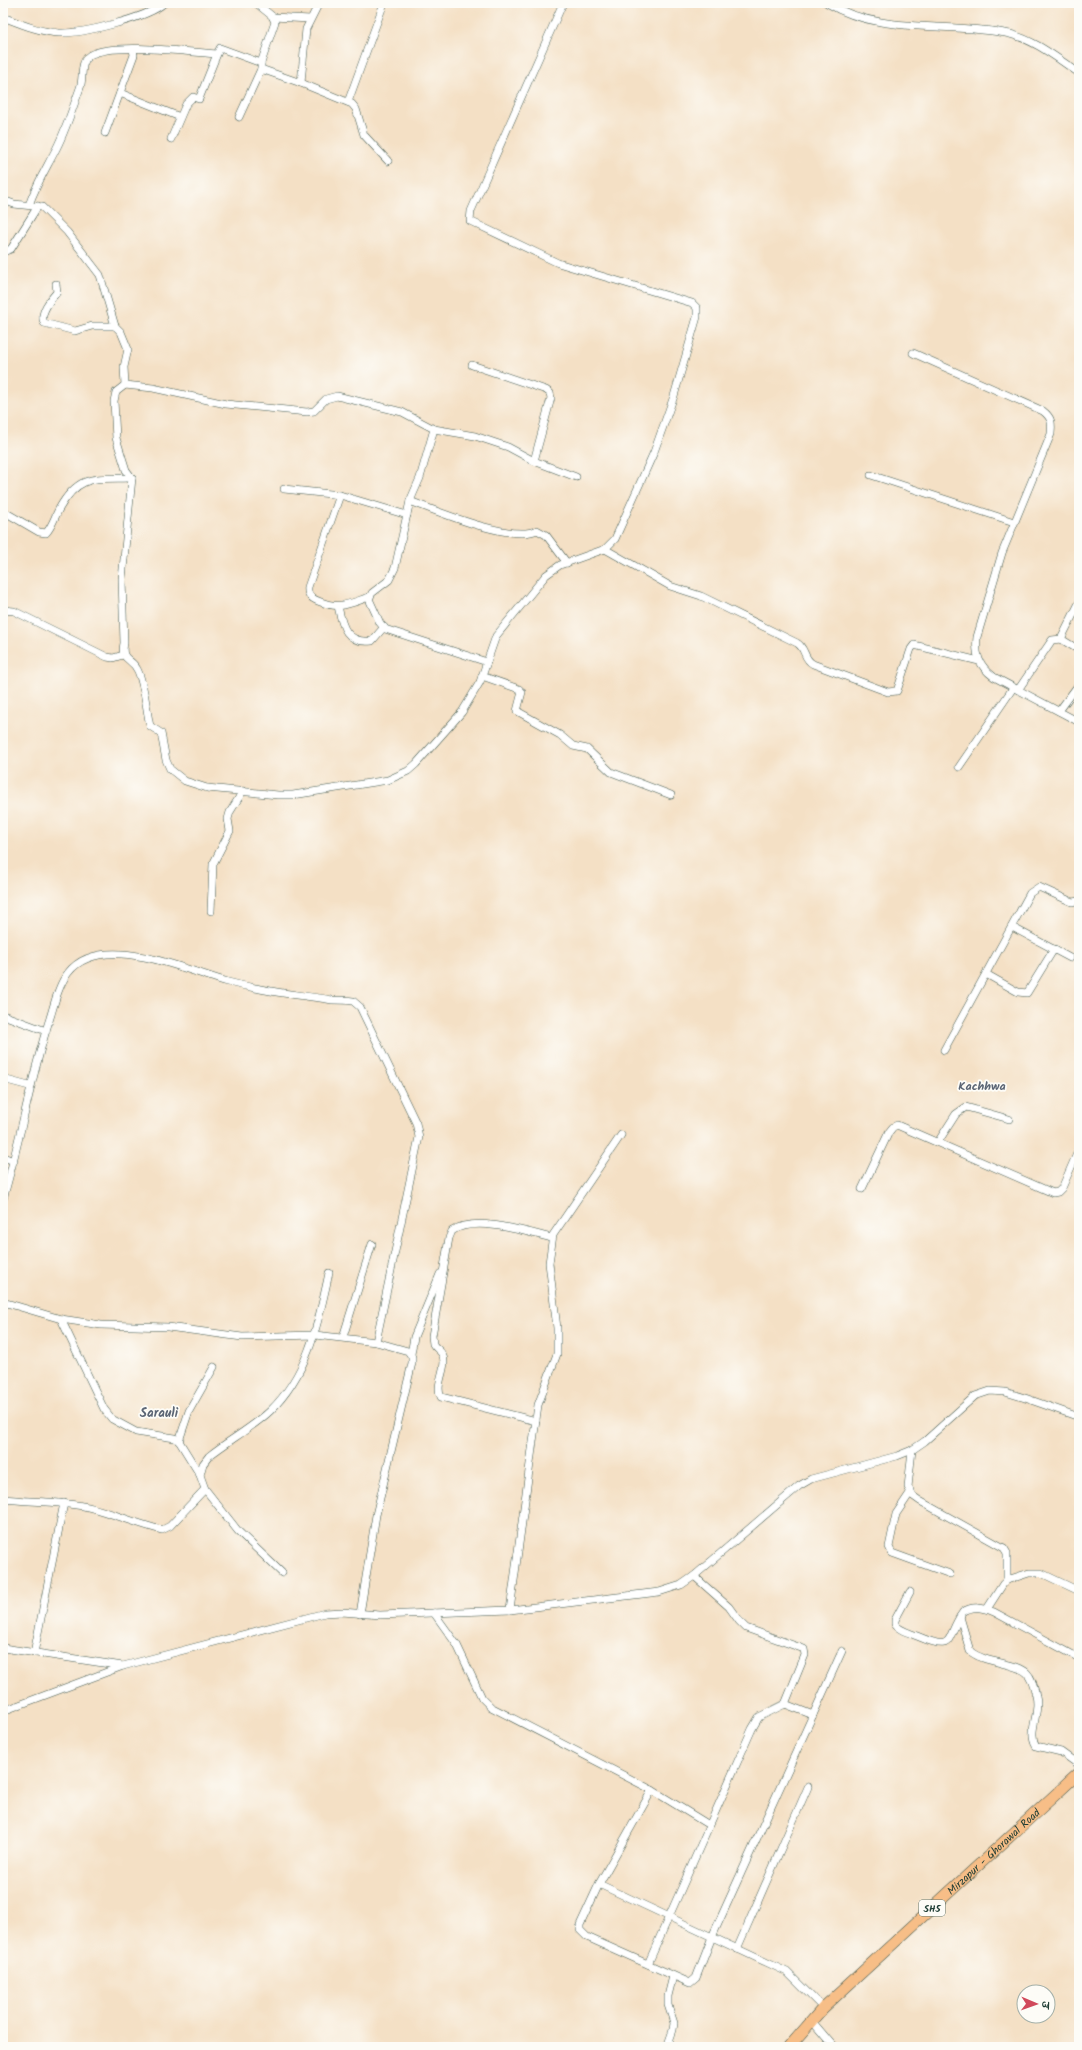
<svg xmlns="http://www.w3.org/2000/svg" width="1082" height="2050" font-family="Kalam,'Playpen Sans Deva',sans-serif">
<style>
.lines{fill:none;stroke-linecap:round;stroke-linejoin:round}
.minor-casing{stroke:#3f554a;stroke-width:8}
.primary-casing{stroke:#3f554a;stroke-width:12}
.minor{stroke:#fff;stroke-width:7}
.primary{stroke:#f7be87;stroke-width:11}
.labels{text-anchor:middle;stroke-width:3.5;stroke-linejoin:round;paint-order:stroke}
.shield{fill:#fdfcf7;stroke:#62766e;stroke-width:1}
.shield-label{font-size:10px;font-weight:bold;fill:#1f3d34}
.street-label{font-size:11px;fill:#1f3d34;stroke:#fdfcf7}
.neighbourhood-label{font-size:12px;font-weight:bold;fill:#5c6675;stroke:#fdfcf7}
.quarter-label{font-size:13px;font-weight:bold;fill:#5c6675;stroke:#fdfcf7}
</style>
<rect width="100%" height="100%" fill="#fdfcf7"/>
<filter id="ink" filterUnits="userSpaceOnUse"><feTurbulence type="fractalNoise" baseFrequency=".025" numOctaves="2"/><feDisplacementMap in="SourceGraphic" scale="8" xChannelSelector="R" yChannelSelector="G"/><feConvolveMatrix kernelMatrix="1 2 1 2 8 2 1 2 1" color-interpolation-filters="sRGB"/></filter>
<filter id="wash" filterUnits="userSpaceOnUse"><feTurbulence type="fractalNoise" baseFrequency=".012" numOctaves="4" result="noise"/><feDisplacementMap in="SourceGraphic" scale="16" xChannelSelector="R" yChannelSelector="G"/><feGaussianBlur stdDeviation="0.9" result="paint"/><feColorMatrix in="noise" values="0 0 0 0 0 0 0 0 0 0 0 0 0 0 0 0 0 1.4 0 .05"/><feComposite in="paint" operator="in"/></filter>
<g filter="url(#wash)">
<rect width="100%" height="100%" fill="#f4e0c5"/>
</g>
<g filter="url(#ink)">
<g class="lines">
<g class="minor-casing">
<g id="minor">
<polyline points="256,3 272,16 275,22 261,63"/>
<path d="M827 3C881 36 951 21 1010 34 1035 40 1058 59 1079 73"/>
<path d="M3 17C21 24 40 32 59 33 81 34 148 18 164 3"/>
<polyline points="273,17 310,19"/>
<polyline points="301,83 306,29 319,3"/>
<polyline points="120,93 180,117"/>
<polyline points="348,102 384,3"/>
<polyline points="239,117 261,69"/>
<polyline points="105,133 134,55 133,49"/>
<polyline points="171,139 186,104 193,97 199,99 217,54"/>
<path d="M3 200 14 204 42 207 67 232 100 275 115 326 121 332 128 349 124 367 125 385 116 392 114 401 116 438 126 470 132 478 122 579 124 643C120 662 132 657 138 671 145 687 146 708 150 726L161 733 166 760 170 769 185 781 207 788 278 795H293L388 780 408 771 416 764 462 712 480 682 496 636 546 575 560 565 605 549 615 539 654 452 674 396 697 317V308L692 303 558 263 470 221 471 211 563 3"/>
<path d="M29 205C36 185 44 172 54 153 65 133 72 110 80 88 84 78 79 62 90 55 113 42 189 52 217 54L220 48 261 63V69L301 83 352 104 356 109 364 135 388 161"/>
<polyline points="3,252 11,249 38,206"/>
<path d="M56 284 57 292C50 300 39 313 44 323L75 331 92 326H115"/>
<path d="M913 353 1043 411C1052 418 1052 423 1051 434L1002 553 977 637C975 655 979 666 994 677L1079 722"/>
<polyline points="472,365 546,390 550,393 551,398 534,461"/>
<polyline points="125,385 153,388 226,404 307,412 314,411 326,399 337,396 402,412 434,429 475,436 508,447 534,461 576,477"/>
<polyline points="434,429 420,478 410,501 395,568 389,580 372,593 369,599 380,623 385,629 487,662"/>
<polyline points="871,475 1014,522"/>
<polyline points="284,489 340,495 407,515"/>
<path d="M340 495 308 587C307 595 311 598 318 601 340 610 348 604 369 597"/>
<path d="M410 501C437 511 512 543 537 530L546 535 567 563"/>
<path d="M3 511 39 532 46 533C52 527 55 516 59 509 79 473 96 479 132 478"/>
<path d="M605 549 670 586 701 596 797 643C806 648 803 659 813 664L888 692 897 691 911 649 914 645 979 661"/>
<path d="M338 606C342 626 346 644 372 641L384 627"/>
<polyline points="3,610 14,611 107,657 113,658 123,655"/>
<polyline points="1061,639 1079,603"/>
<polyline points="482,676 519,689 522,692 517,711 560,735 573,746 587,749 611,772 671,795"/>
<polyline points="1018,690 1052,640 1061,639 1079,650"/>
<polyline points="1059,711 1079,684"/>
<polyline points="959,767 1013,688"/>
<polyline points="211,911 213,864 230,831 228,819 230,812 243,791"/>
<polyline points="1012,927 1070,958"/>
<polyline points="986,974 1018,992 1027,993 1054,949"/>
<polyline points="3,1015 46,1031"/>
<polyline points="944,1050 1030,893 1039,887 1072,902 1079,901"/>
<polyline points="3,1079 29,1086"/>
<polyline points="938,1142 956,1114 966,1107 1009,1119"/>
<polyline points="3,1157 14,1161"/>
<polyline points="862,1189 889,1132 893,1127 897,1125 1053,1193 1058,1192 1062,1188 1079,1149"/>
<path d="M3 1199C20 1141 30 1081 48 1024 54 1007 57 987 68 973 101 930 187 971 228 982 239 985 250 987 260 989 284 994 308 996 332 1000 339 1000 346 1000 353 1001L360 1007 416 1123 419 1137 376 1342"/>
<polyline points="3,1302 61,1319 101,1325 168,1327 242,1337 315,1335 376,1342 408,1351 412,1357 412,1363 376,1515 360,1614"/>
<polyline points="61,1319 104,1409 112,1419 136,1432 175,1438 179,1441 200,1475"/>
<polyline points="343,1337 372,1244"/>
<polyline points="411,1354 414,1337 440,1274"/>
<path d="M536 1421 441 1397C434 1384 449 1366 442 1354 440 1350 435 1348 433 1344L432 1336 449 1238 452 1231C475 1215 527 1232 552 1238"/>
<polyline points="179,1441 189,1411 214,1367"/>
<polyline points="912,1450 908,1487 913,1496 920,1501 1004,1548 1007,1553 1007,1580"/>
<polyline points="910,1493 896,1514 889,1547 892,1553 950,1574"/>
<path d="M3 1499C31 1502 61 1501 88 1507 113 1513 137 1524 162 1530L170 1526 205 1489"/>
<path d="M282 1573 238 1531 205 1489 200 1475 203 1464 209 1456C229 1440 252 1428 270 1411 309 1373 318 1323 329 1273"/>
<polyline points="694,1576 729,1607 739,1621 746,1628 804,1649 805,1655 785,1704"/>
<path d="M910 1592 895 1620V1624C898 1630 910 1633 917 1636 957 1653 944 1639 963 1612 973 1605 984 1608 994 1612L1079 1658"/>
<polyline points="987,1609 1003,1584 1007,1580 1029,1573 1041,1573 1079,1591"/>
<polyline points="510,1610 538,1405 557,1354 557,1328 549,1263 553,1235 621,1135"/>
<polyline points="434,1613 457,1645 482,1698 491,1707 652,1790 709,1825"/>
<path d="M960 1617 970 1651C985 1664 1016 1662 1027 1673 1033 1679 1034 1688 1036 1696 1041 1713 1027 1731 1036 1746L1061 1752 1079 1765"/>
<polyline points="3,1648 123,1666"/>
<polyline points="34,1653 64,1503"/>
<polyline points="3,1711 123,1666 325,1613 342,1612 380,1615 510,1610 659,1592 681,1585 694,1576 799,1486 811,1479 897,1456 912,1450 925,1441 975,1396 990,1391 1005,1392 1025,1398 1079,1417"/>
<polyline points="652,1790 599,1884 580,1925 580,1930 587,1937 690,1983 696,1978 712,1937 842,1651"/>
<polyline points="599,1884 787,1972 823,2008"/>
<polyline points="737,1949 808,1787"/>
<polyline points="648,1964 752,1729 759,1717 785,1704 813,1715"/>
<polyline points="811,2020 834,2047"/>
<polyline points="667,2047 673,2030 674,2023 668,2005 668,1996 673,1976"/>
</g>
</g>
<g class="primary-casing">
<g id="primary">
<path id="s1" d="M789 2047 823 2008 1079 1773"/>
</g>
</g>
<use href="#minor" class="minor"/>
<use href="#primary" class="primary"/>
</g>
</g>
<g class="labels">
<rect class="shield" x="919" y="1900" width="26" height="16" rx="3"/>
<g class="shield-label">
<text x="932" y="1912">SH5</text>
</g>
<g class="street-label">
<text dy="4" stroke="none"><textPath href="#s1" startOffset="283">Mirzapur - Ghorawal Road</textPath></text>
</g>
<g class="neighbourhood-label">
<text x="982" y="1090">Kachhwa</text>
</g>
<g class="quarter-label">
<text x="159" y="1417">Sarauli</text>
</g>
</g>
<rect width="1082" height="2050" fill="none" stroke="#fdfcf7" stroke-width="16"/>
<g transform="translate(1036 2004) rotate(92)"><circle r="19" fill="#fdfcf7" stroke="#a4b0a9"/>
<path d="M0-3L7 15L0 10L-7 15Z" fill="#d1495b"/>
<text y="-6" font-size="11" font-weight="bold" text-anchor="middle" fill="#1f3d34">उ</text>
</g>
</svg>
